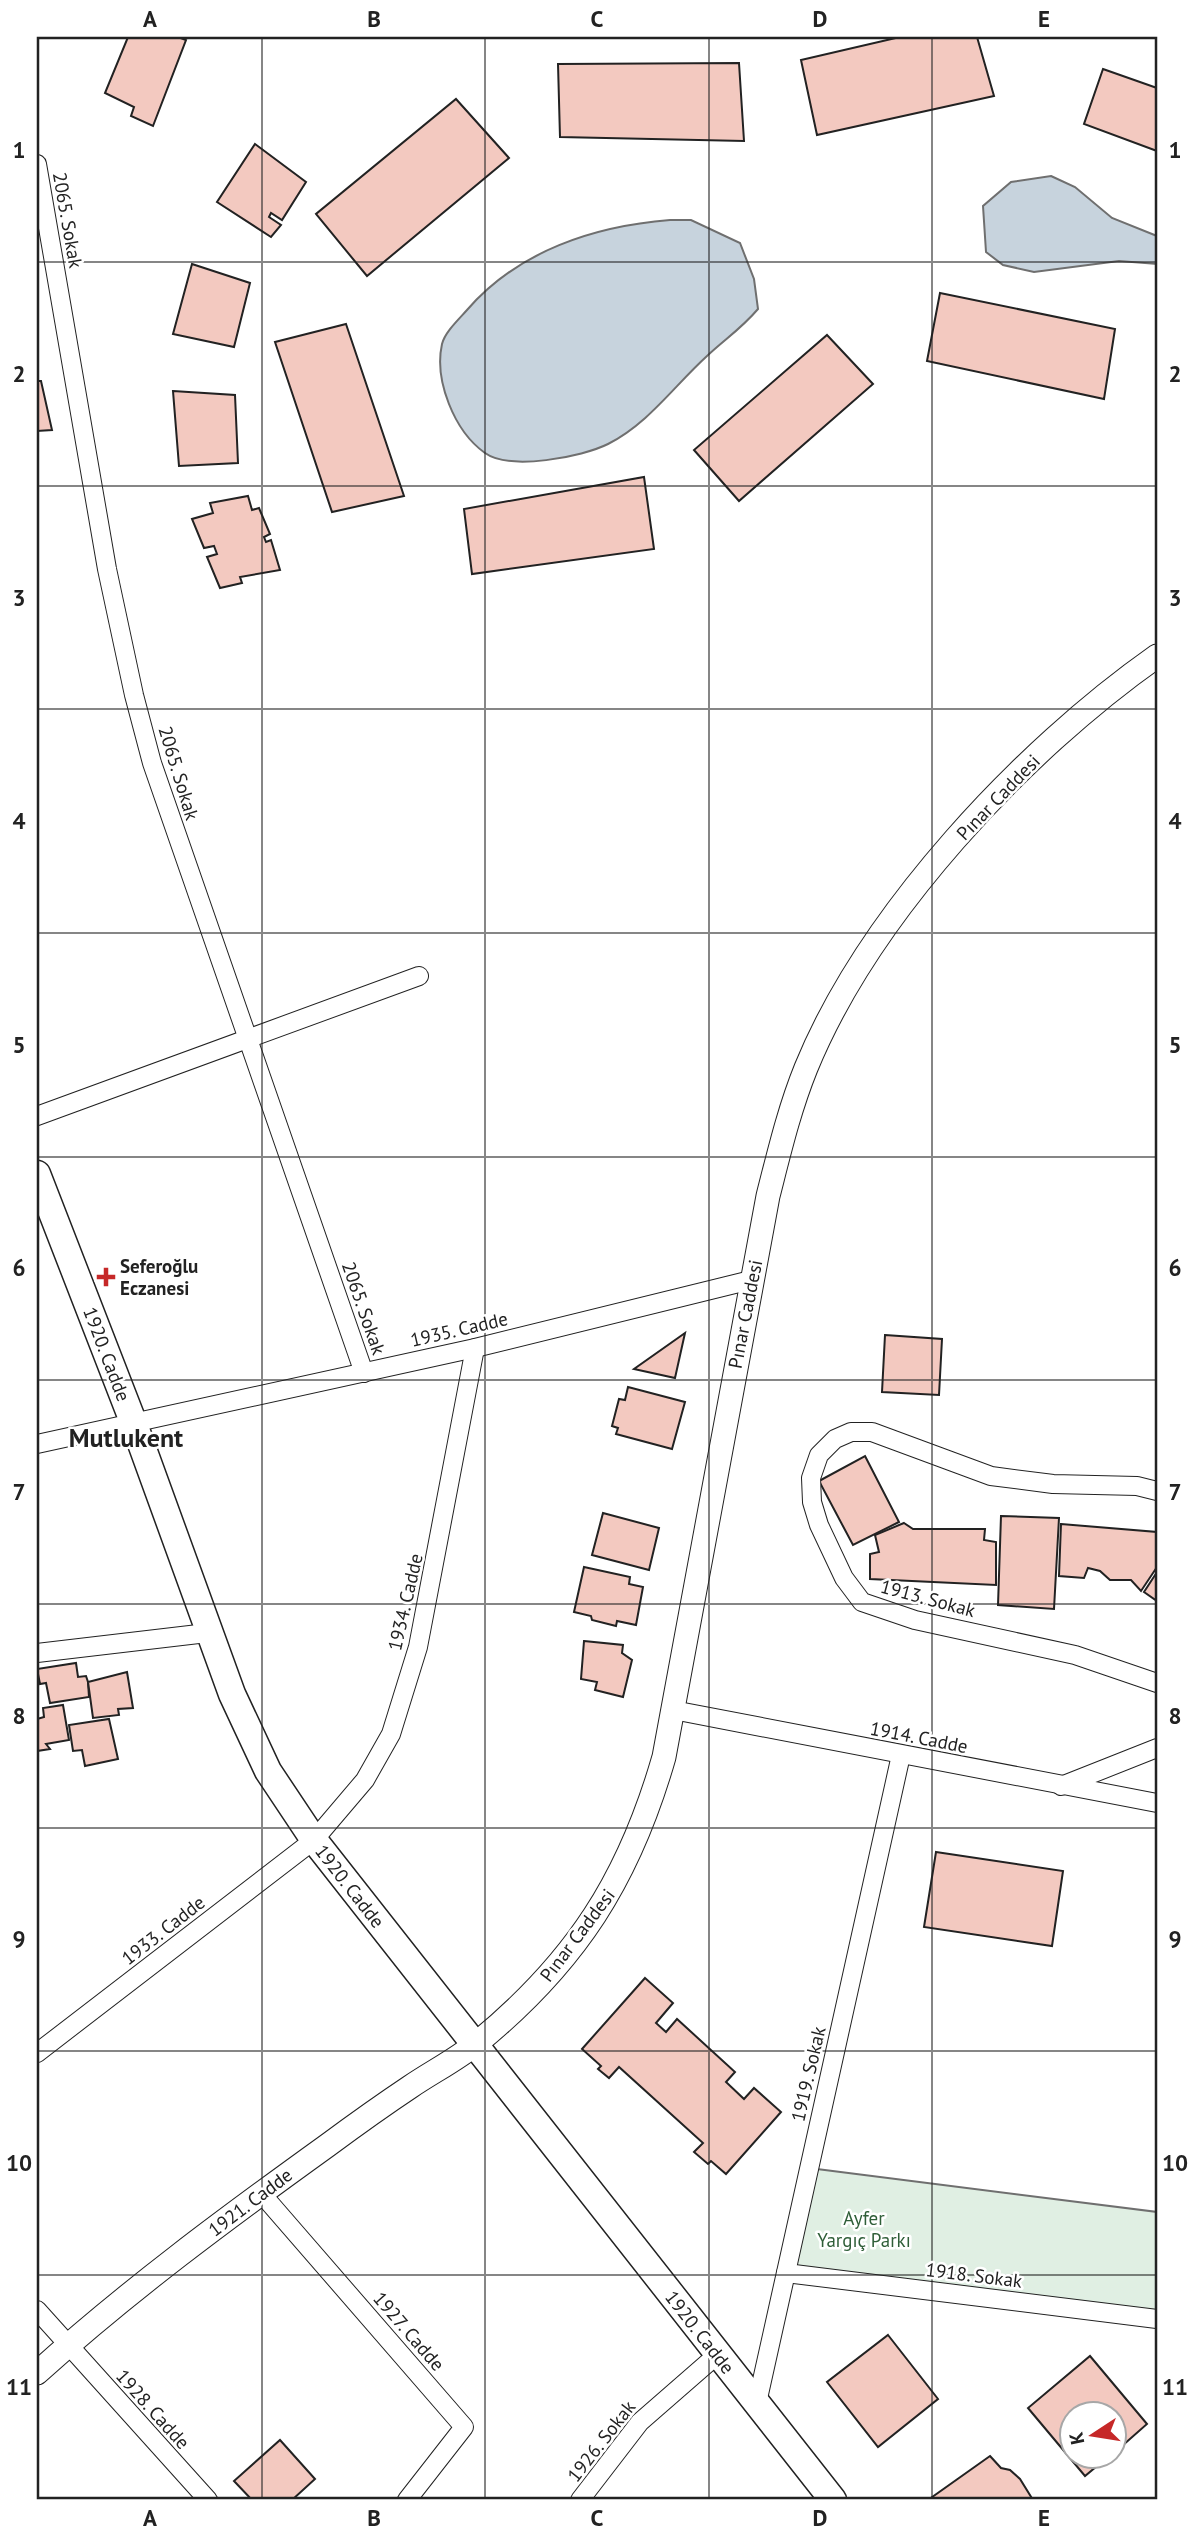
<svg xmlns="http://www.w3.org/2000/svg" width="1194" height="2537" font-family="'PT Sans',sans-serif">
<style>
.green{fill:#e0efe3;stroke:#6f6f6f;stroke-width:2}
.water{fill:#c7d3dd;stroke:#6f6f6f;stroke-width:2}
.building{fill:#f3c9c0;stroke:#222;stroke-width:2}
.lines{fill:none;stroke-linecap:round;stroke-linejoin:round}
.minor-casing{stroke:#222;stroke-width:20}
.tertiary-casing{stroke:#222;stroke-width:25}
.secondary-casing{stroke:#222;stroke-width:29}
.minor{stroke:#fff;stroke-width:18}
.tertiary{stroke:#fff;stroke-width:23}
.secondary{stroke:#fff;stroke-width:26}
.grid{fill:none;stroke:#222;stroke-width:2;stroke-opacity:0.55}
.poi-dot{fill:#c62828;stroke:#fff;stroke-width:2.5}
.labels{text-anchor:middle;stroke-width:5;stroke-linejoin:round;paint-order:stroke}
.street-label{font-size:19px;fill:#222;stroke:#fff}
.poi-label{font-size:19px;font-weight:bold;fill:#222;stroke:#fff;text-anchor:start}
.park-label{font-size:19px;fill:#2f5e38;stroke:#fff}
.district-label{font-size:26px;font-weight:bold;fill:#222;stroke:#fff}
.neatline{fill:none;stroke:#222;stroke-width:2.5}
.grid-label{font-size:23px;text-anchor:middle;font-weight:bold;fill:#222}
</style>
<rect width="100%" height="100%" fill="#fff"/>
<polygon class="green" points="809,2168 1157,2212 1157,2319 786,2273"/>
<g class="water">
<polygon points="1051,176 1075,187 1112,218 1157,236 1157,264 1119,261 1034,272 1003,265 986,252 983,206 1011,182"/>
<path d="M670 220H691L740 243 754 279 758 309C741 329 725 339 707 356 674 386 649 423 608 444 582 457 510 471 485 453 454 431 434 380 442 344 445 332 459 319 467 310 518 251 594 226 670 220Z"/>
</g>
<g class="building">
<polygon points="128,37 178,37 186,40 153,126 131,116 134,107 105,93"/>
<polygon points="900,37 977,37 994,96 817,135 801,60"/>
<polygon points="739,63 744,141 560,137 558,64"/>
<polygon points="1103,69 1157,88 1157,151 1084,124"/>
<polygon points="456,99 509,158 367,276 316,214"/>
<polygon points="255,144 306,182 282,220 271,213 269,217 281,225 271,237 217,202"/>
<polygon points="192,264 250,283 234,347 173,334"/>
<polygon points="940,293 1115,329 1104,399 927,361"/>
<polygon points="346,324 404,496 332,512 275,342"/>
<polygon points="827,335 873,384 739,501 694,450"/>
<polygon points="37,381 41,381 52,430 37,431"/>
<polygon points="173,391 235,395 238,463 179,466"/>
<polygon points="644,477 654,549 472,574 464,509"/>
<polygon points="248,496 252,510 259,508 270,534 264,537 266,542 271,540 280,570 240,577 242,583 220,588 207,557 217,554 214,546 204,548 192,519 213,513 210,503"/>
<polygon points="685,1333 675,1378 634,1369"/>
<polygon points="885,1335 942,1339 939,1395 882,1392"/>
<polygon points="628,1387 685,1402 672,1449 616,1434 618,1428 612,1426 619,1399 625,1400"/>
<polygon points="865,1456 899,1522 853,1545 819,1481"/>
<polygon points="603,1513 659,1528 649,1570 592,1555"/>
<polygon points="1001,1516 1059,1518 1054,1609 998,1605"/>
<polygon points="904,1523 913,1529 985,1529 984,1540 996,1542 996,1585 870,1579 870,1554 879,1552 875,1535"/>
<polygon points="1061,1524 1157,1532 1157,1567 1141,1591 1131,1580 1110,1580 1100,1571 1088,1568 1084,1578 1059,1576"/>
<polygon points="584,1567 630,1577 629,1584 643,1587 636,1625 617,1621 616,1626 592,1620 591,1616 574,1612"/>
<polygon points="1157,1572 1157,1601 1144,1592"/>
<polygon points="584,1641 623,1645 622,1653 632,1660 623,1697 595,1690 597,1682 581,1679"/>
<polygon points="76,1663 78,1677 86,1676 88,1682 89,1697 50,1703 46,1683 40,1684 37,1669"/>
<polygon points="127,1672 133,1708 118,1709 119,1715 93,1718 88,1682"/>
<polygon points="63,1705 69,1740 46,1744 50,1749 37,1751 37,1719 44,1717 43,1708"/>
<polygon points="109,1719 118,1759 85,1766 82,1750 73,1751 69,1725"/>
<polygon points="936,1852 1063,1871 1052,1946 924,1927"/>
<polygon points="645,1978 673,2003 656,2023 666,2032 677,2019 735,2072 726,2082 744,2099 754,2088 781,2112 726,2174 711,2161 708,2164 694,2152 703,2143 619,2067 609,2078 598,2069 601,2066 582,2049"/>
<polygon points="888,2335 938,2399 878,2447 827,2382"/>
<polygon points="1090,2356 1147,2424 1114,2453 1114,2414 1072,2414 1072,2456 1109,2456 1085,2476 1028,2408"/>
<polygon points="280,2440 315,2479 292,2500 252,2500 234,2481"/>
<polygon points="990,2456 1001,2468 1010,2470 1020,2479 1033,2500 928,2500"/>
</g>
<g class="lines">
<g class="minor-casing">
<g id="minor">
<polyline points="37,164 107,569 134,695 152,763 364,1373"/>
<polyline points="37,1116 419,976"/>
<polyline points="37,1444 475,1348 751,1280"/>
<polyline points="1157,1491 1137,1486 1053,1484 991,1476 872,1432 851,1432 835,1439 819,1455 811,1478 812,1502 819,1525 844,1578 862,1602 915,1620 1075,1655 1157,1683"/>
<polyline points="37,1653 207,1633"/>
<polyline points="673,1710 1157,1803"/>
<polyline points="1061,1786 1157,1748"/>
<polyline points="37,2053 314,1840 365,1780 391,1734 418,1647 475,1348"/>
<polyline points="261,2193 464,2427 407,2500"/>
<polyline points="786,2273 1157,2319"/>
<polyline points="37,2310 208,2500"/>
<polyline points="757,2403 901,1755"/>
<polyline points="580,2500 640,2422 718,2354"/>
</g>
</g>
<g class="tertiary-casing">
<path id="tertiary" d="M37 2373C129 2290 228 2217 328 2145 355 2125 383 2105 410 2087 432 2072 456 2060 477 2043 576 1962 629 1879 664 1757L768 1196C779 1153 789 1110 806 1068 869 914 1022 751 1157 656"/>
</g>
<g class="secondary-casing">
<polyline id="secondary" points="37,1174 134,1424 232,1694 268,1771 314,1840 833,2500"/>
</g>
<use href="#minor" class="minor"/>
<use href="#tertiary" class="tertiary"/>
<use href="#secondary" class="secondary"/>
</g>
<path class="grid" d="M262 37V2500M485 37V2500M709 37V2500M932 37V2500M37 262H1157M37 486H1157M37 709H1157M37 933H1157M37 1157H1157M37 1380H1157M37 1604H1157M37 1828H1157M37 2051H1157M37 2275H1157"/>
<path class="poi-dot" d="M102.5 1266.5h7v7h7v7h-7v7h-7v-7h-7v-7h7z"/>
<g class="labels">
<g class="street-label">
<text transform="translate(68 220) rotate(80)" y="7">2065. Sokak</text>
<text transform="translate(179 773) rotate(73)" y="7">2065. Sokak</text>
<text transform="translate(998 797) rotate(-46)" y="7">Pınar Caddesi</text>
<text transform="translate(364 1308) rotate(71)" y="7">2065. Sokak</text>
<text transform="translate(745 1314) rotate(-79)" y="7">Pınar Caddesi</text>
<text transform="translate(459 1329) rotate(-13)" y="7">1935. Cadde</text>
<text transform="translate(107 1354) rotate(69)" y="7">1920. Cadde</text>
<text transform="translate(928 1598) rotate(15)" y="7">1913. Sokak</text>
<text transform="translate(405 1602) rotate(-77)" y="7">1934. Cadde</text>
<text transform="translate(919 1737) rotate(11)" y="7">1914. Cadde</text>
<text transform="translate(350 1886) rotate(52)" y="7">1920. Cadde</text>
<text transform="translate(163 1930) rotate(-38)" y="7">1933. Cadde</text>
<text transform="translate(577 1935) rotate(-53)" y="7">Pınar Caddesi</text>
<text transform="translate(808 2074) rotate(-77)" y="7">1919. Sokak</text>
<text transform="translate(250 2202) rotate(-37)" y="7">1921. Cadde</text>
<text transform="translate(974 2275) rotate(7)" y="7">1918. Sokak</text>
<text transform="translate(409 2331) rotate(49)" y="7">1927. Cadde</text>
<text transform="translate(700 2332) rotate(52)" y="7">1920. Cadde</text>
<text transform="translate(153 2409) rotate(48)" y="7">1928. Cadde</text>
<text transform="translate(601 2441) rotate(-52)" y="7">1926. Sokak</text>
</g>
<g class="poi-label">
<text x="120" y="1273">Seferoğlu<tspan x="120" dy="22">Eczanesi</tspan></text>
</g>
<g class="park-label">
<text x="864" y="2225">Ayfer<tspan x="864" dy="22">Yargıç Parkı</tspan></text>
</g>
<g class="district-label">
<text x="126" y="1447">Mutlukent</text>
</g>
</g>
<rect width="1194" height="2537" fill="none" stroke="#ffffff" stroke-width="77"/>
<g transform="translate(1093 2435) rotate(258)"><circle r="33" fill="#ffffff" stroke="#a7a7a7" stroke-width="2"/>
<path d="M0-5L12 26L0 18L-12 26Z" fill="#c62828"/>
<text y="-10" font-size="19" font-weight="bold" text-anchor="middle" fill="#222222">K</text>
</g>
<rect x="38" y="38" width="1118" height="2460" class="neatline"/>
<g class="grid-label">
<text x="150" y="27">A</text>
<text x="374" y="27">B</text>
<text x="597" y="27">C</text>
<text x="820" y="27">D</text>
<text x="1044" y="27">E</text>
<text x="19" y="158">1</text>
<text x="1175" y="158">1</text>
<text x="19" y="382">2</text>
<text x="1175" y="382">2</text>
<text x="19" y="606">3</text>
<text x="1175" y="606">3</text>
<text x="19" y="829">4</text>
<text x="1175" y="829">4</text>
<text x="19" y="1053">5</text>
<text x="1175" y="1053">5</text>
<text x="19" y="1276">6</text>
<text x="1175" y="1276">6</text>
<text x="19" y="1500">7</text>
<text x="1175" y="1500">7</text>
<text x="19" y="1724">8</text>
<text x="1175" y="1724">8</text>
<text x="19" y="1947">9</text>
<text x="1175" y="1947">9</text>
<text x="19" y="2171">10</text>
<text x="1175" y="2171">10</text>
<text x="19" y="2395">11</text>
<text x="1175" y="2395">11</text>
<text x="150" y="2526">A</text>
<text x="374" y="2526">B</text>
<text x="597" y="2526">C</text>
<text x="820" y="2526">D</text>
<text x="1044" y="2526">E</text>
</g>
</svg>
